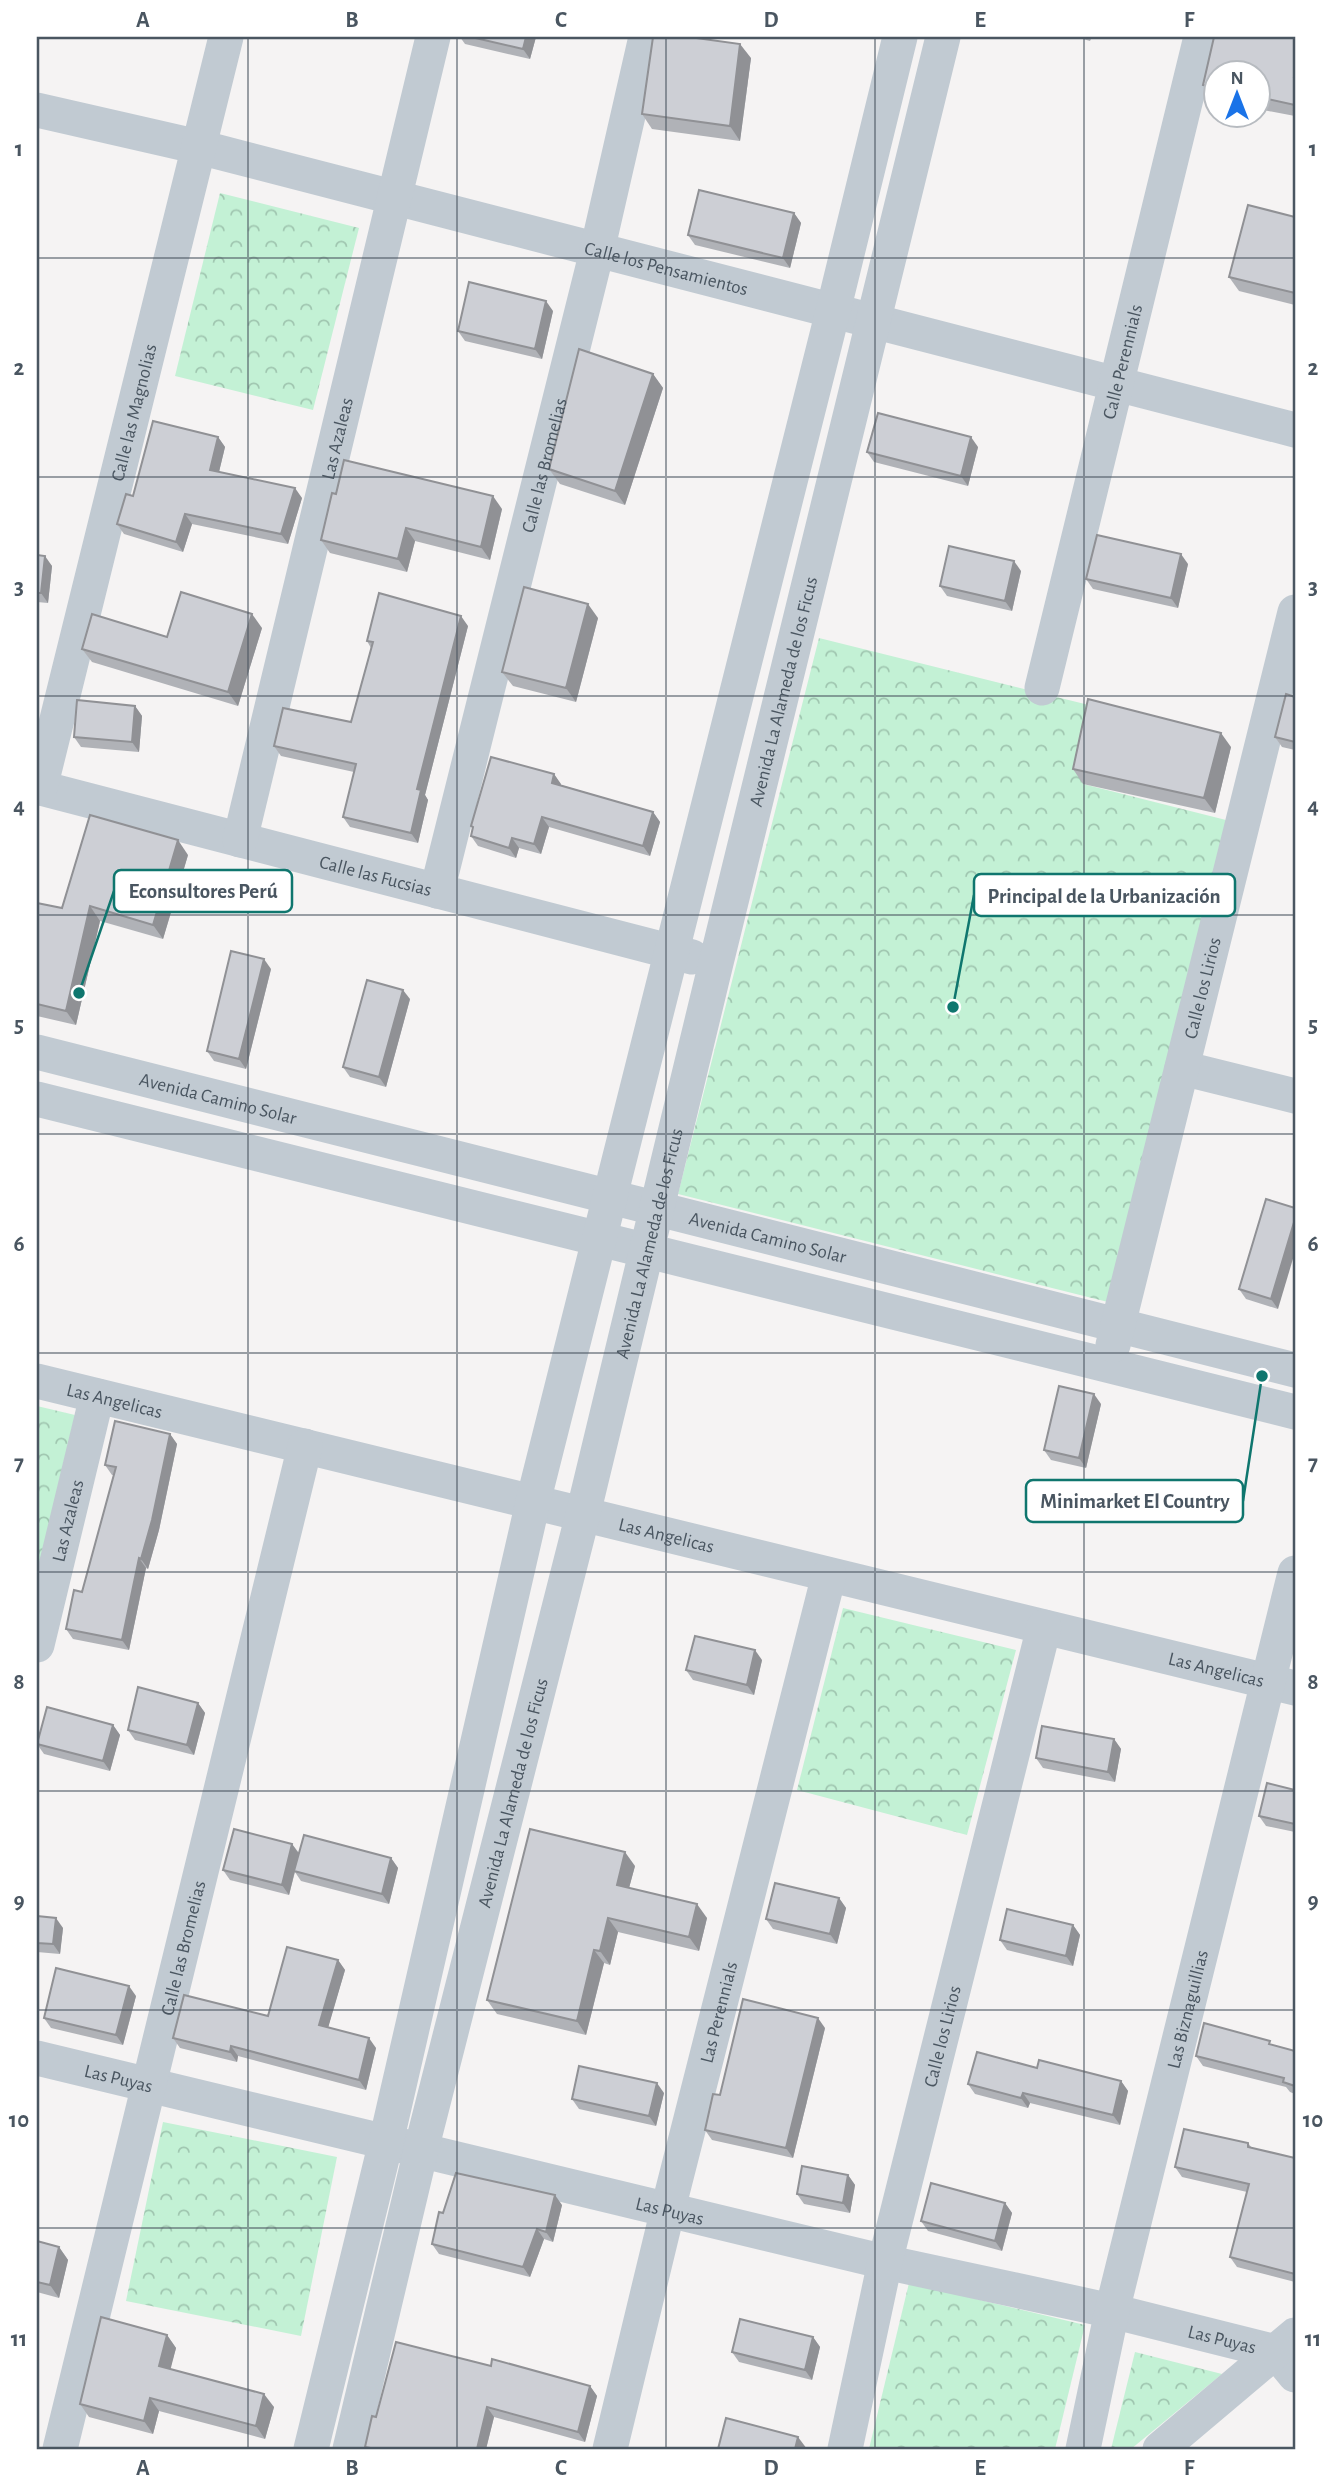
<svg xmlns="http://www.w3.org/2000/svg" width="1332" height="2486" font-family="'Alegreya Sans',sans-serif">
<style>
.park{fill:url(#park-crowns)}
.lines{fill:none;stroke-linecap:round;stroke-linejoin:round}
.minor{stroke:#c1cad2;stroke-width:35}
.wall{fill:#b0b2b7}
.shaded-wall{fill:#909195}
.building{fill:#cdcfd5;stroke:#909195;stroke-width:2}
.grid{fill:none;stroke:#4a5661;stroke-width:2;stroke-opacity:0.55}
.labels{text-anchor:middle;stroke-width:7;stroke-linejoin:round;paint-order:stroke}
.street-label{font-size:19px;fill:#4a5661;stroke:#fff}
.leader{fill:none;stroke:#0f766e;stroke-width:2.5}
.callout-dot{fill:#0f766e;stroke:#fff;stroke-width:2.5}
.callout{fill:#fff;stroke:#0f766e;stroke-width:2.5}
.callout-label{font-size:21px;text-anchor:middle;font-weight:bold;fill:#4a5661}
.neatline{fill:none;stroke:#4a5661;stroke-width:2.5}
.grid-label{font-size:23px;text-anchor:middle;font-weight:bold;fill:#4a5661}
</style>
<defs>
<pattern id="park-crowns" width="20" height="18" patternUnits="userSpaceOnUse" patternTransform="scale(1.75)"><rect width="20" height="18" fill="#c3f1d5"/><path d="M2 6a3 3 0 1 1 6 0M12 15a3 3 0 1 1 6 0" fill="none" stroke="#a0c6b0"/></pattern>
</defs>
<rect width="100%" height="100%" fill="#f5f3f3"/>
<g class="park">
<polygon points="220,193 359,228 313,410 175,376"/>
<polygon points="819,638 1101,708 1083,784 1226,820 1108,1302 678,1194"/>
<polygon points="37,1406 75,1415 37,1574"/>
<polygon points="843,1608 1016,1650 967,1835 797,1790"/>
<polygon points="163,2122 337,2157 301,2336 126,2301"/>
<polygon points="909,2283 1085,2325 1055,2449 869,2449"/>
<polygon points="1135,2352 1222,2374 1131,2449 1111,2449"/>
</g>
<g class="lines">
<g class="minor">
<path id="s1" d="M37 110 199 147 1295 430"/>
<path id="s2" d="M1042 688 1201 37"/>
<path id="s3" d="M37 787 692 957"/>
<path id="s4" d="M40 788 226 37"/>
<path id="s5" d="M240 840 433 37"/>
<path id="s6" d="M437 891 597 251 646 37"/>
<path id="s7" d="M37 1052 1295 1370"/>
<polyline points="1182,1068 1295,1096"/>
<polyline points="37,1099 1295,1412"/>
<path id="s8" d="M1113 1345 1295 612"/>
<path id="s9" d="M37 1381 1295 1688"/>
<path id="s10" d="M37 1645 97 1396"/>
<path id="s11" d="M37 2058 885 2262 1112 2311 1276 2352 1295 2375"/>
<path id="s12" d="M60 2449 305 1446"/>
<polyline points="311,2449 386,2142 533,1502 833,311 900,37"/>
<path id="s13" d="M350 2449 421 2150 583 1514 716 963 943 37"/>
<path id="s14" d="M610 2449 668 2209 829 1575"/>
<path id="s15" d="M845 2449 885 2262 1044 1627"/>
<path id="s16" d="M1083 2449 1112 2311 1295 1573"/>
<polyline points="1160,2449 1295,2335"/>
</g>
</g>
<g class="wall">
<polygon points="460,37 536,37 530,59 465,44"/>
<polygon points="1076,37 1092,37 1090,41"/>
<polygon points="1214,37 1295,37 1295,116 1258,109 1258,74 1216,74 1216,100 1212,99 1203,85"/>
<polygon points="751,58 740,141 652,129 642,114"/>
<polygon points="794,213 801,223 790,268 695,245 688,235"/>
<polygon points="1295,217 1295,305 1239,291 1229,277"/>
<polygon points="553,311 542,359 465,341 458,331"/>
<polygon points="653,374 663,388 625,505 560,484 549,469"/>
<polygon points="218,437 225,447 219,472 302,498 288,544 192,524 183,552 124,534 117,524 133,496"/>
<polygon points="978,447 968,486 874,462 867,452"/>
<polygon points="502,509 490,560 415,541 407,572 330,553 321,540"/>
<polygon points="37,555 52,566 48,603 37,602"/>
<polygon points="1188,564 1178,608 1093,589 1086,579"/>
<polygon points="1021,571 1012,611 947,596 940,586"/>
<polygon points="598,618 576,702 513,686 502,672"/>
<polygon points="468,626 425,795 428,800 418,843 350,827 343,817 354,772 281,756 274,746 351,722 371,648 367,641"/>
<polygon points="262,628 238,706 92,662 82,649"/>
<polygon points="1295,697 1295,750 1282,747 1275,737"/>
<polygon points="135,706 142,716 139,752 81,747 74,737"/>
<polygon points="1231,747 1215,813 1083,784 1073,769"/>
<polygon points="554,774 561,785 653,812 660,822 650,856 549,827 541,854 519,848 516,858 478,846 471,836 473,829 471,826"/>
<polygon points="188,855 163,939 100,921 76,1025 37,1016 37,903 62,908"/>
<polygon points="271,969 246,1069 214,1061 207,1051"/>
<polygon points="410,999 386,1087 350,1077 343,1067"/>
<polygon points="1266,1199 1278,1309 1246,1299 1239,1289"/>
<polygon points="1101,1404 1086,1468 1051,1460 1044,1450"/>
<polygon points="170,1434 177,1444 159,1530 148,1569 146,1568 129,1650 73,1639 66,1629 82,1592 114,1475 112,1475 105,1465"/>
<polygon points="762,1660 754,1695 693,1680 686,1670"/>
<polygon points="198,1703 205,1713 194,1755 135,1740 128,1730"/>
<polygon points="113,1725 120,1735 110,1771 44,1754 37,1744"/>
<polygon points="1114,1739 1121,1749 1115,1782 1043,1768 1036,1758"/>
<polygon points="1295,1790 1295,1832 1266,1826 1259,1816"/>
<polygon points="292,1844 299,1853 391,1858 398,1868 389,1904 301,1881 295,1872 289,1895 230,1880 223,1870"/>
<polygon points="635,1866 629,1888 707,1918 699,1951 618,1932 610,1965 604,1963 586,2035 497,2014 487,2000"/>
<polygon points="839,1898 846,1908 837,1944 773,1929 766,1919"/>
<polygon points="37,1916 63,1928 60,1954 37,1952"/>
<polygon points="1073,1925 1080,1935 1073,1966 1007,1950 1000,1940"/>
<polygon points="338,1960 345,1970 328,2027 376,2048 366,2090 238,2056 237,2062 180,2048 173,2038 268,2016"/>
<polygon points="136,1996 123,2045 51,2028 44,2018"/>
<polygon points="825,2028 793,2158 712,2140 705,2130 720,2095"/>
<polygon points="1273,2045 1295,2051 1295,2094 1290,2092 1286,2087 1203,2066 1196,2056"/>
<polygon points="1037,2068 1121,2081 1128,2091 1120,2125 1030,2103 1028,2108 975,2094 968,2084"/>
<polygon points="664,2093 656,2126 579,2109 572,2099"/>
<polygon points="1248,2143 1252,2148 1295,2158 1295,2282 1237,2267 1230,2257 1247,2192 1182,2177 1175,2167"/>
<polygon points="848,2175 855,2185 850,2213 804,2204 797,2194"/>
<polygon points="1005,2203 1012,2213 1002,2251 928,2231 921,2221"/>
<polygon points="562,2205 553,2242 544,2239 530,2277 439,2254 432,2244 443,2213"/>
<polygon points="37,2241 59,2247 68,2260 59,2298 37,2292"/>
<polygon points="167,2335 176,2348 170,2369 274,2407 265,2439 159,2411 153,2434 89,2417 80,2404"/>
<polygon points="813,2337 820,2347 812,2380 739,2362 732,2352"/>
<polygon points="491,2366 590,2386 597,2396 585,2442 494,2417 486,2449 367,2449 365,2447 376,2417"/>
</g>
<g class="shaded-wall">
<polygon points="526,37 536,37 530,59 523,49"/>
<polygon points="740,44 751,58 740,141 730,126"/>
<polygon points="794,213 801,223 790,268 783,258"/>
<polygon points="546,301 553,311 542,359 535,349"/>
<polygon points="653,374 663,388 625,505 615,491"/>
<polygon points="218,437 225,447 217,480 210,470"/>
<polygon points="971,437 978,447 968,486 961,476"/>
<polygon points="295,488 302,498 288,544 281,534"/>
<polygon points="493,496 502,509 490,560 481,547"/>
<polygon points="185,514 192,524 183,552 176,542"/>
<polygon points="406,528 415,541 407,572 398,559"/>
<polygon points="1181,554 1188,564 1178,608 1171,598"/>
<polygon points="45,556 52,566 48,603 41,593"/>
<polygon points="1014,561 1021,571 1012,611 1005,601"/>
<polygon points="588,604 598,618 576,702 566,688"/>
<polygon points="252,614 262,628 238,706 228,692"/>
<polygon points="461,616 468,626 425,795 428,800 418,843 411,833 417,789"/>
<polygon points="135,706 142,716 139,752 132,742"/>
<polygon points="1221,733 1231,747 1215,813 1204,798"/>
<polygon points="554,774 561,784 559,793 552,783"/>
<polygon points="653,812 660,822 650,856 643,846"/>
<polygon points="542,817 549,827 541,854 534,844"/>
<polygon points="512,838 519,848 516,858 509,848"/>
<polygon points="178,840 188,855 163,939 153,925"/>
<polygon points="90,906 100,921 76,1025 66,1011"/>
<polygon points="264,959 271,969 246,1069 239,1059"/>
<polygon points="403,990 410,999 386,1087 379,1077"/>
<polygon points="1295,1219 1295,1252 1278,1309 1271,1299"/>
<polygon points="1094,1394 1101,1404 1086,1468 1079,1458"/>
<polygon points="170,1434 177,1444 159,1530 148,1569 141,1559"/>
<polygon points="139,1558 146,1568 129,1650 122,1640"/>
<polygon points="755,1650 762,1660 754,1695 747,1685"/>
<polygon points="198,1703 205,1713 194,1755 187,1745"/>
<polygon points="113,1725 120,1735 110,1771 103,1761"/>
<polygon points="1114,1739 1121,1749 1115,1782 1108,1772"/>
<polygon points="292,1844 299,1854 289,1895 282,1885"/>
<polygon points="625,1852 635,1866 626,1899 617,1885"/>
<polygon points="391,1858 398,1868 389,1904 382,1894"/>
<polygon points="839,1898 846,1908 837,1944 830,1934"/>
<polygon points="697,1904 707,1918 699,1951 689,1937"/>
<polygon points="56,1918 63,1928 60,1954 53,1944"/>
<polygon points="608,1918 618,1932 610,1965 600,1951"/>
<polygon points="1073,1925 1080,1935 1073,1966 1066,1956"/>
<polygon points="594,1950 604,1963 586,2035 577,2021"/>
<polygon points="338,1960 345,1970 326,2035 319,2025"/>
<polygon points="129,1986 136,1996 123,2045 116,2035"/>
<polygon points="818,2018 825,2028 793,2158 786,2148"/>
<polygon points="369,2038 376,2048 366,2090 359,2080"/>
<polygon points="231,2046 238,2056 237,2062 230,2052"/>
<polygon points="1121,2081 1128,2091 1120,2125 1113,2115"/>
<polygon points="657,2083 664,2093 656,2126 649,2116"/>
<polygon points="1023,2093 1030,2103 1028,2108 1021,2098"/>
<polygon points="848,2175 855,2185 850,2213 843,2203"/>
<polygon points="555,2195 562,2205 553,2242 546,2232"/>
<polygon points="1005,2203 1012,2213 1002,2251 995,2241"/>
<polygon points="537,2229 544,2239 530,2277 523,2267"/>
<polygon points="59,2247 68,2260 59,2298 50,2285"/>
<polygon points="167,2335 176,2348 168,2379 159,2366"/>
<polygon points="813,2337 820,2347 812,2380 805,2370"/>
<polygon points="590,2386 597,2396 585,2442 578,2432"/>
<polygon points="264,2394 274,2407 265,2439 256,2426"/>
<polygon points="150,2398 159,2411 153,2434 144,2421"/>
<polygon points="487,2407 494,2417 486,2449 477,2449"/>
<polygon points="798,2437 807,2449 795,2449"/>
</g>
<g class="building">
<polygon points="471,37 526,37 523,49"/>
<polygon points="653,37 689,37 740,44 730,126 642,114"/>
<polygon points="1214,37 1295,37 1295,71 1294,77 1295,77 1295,110 1294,110 1295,105 1258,97 1258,74 1216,74 1216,88 1203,85"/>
<polygon points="699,190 794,213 783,258 688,235"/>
<polygon points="1248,205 1295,217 1295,293 1229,277"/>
<polygon points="469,282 546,301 535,349 458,331"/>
<polygon points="579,349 653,374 615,491 549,469"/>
<polygon points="878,413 971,437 961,476 867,452"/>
<polygon points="153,421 218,437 210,470 295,488 281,534 185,514 176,542 117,524 126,494 133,496"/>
<polygon points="344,460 493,496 481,547 406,528 398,559 321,540 332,493 336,494"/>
<polygon points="1097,535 1181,554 1171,598 1086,579"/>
<polygon points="949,546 1014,561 1005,601 940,586"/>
<polygon points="37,555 45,556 41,593 37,593"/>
<polygon points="524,587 588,604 566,688 502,672"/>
<polygon points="181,592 252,614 228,692 82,649 92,614 167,637"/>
<polygon points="379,593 461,616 417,789 421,790 411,833 343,817 356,764 274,746 283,708 351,722 373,642 367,641"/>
<polygon points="1286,694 1295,697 1295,742 1275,737"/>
<polygon points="1088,699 1221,733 1204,798 1073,769"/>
<polygon points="77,700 135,706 132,742 74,737"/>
<polygon points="491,757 554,774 552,783 653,812 643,846 542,817 534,844 512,838 509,848 471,836 473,827 471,826"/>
<polygon points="90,815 178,840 153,925 90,906 66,1011 37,1004 37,903 62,908"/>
<polygon points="231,951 264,959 239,1059 207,1051"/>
<polygon points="367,980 403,990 379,1077 343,1067"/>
<polygon points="1266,1199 1295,1208 1295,1219 1271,1299 1239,1289"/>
<polygon points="1059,1386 1094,1394 1079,1458 1044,1450"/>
<polygon points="115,1421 170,1434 152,1520 141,1559 139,1558 122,1640 66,1629 74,1590 82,1592 116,1467 105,1465"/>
<polygon points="695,1636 755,1650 747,1685 686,1670"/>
<polygon points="138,1687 198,1703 187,1745 128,1730"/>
<polygon points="47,1707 113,1725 103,1761 37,1744"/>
<polygon points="1042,1726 1114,1739 1108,1772 1036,1758"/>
<polygon points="1267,1783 1295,1790 1295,1824 1259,1816"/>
<polygon points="234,1829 292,1844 282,1885 223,1870"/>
<polygon points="530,1829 625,1852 617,1885 697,1904 689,1937 608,1918 600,1951 594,1950 577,2021 487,2000"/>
<polygon points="304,1835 391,1858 382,1894 294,1871"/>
<polygon points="775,1883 839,1898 830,1934 766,1919"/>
<polygon points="1007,1909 1073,1925 1066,1956 1000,1940"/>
<polygon points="37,1916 56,1918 53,1944 37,1943"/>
<polygon points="287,1947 338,1960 319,2025 369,2038 359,2080 231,2046 230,2052 173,2038 184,1995 268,2016"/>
<polygon points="56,1968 129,1986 116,2035 44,2018"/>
<polygon points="743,1999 818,2018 786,2148 705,2130 713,2094 720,2095"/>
<polygon points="1204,2023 1270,2041 1269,2044 1295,2051 1295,2086 1283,2082 1284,2078 1196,2056"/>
<polygon points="977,2052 1037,2068 1039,2060 1121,2081 1113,2115 1023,2093 1021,2098 968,2084"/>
<polygon points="579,2066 657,2083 649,2116 572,2099"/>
<polygon points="1184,2129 1248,2143 1248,2147 1295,2158 1295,2274 1230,2257 1249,2184 1175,2167"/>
<polygon points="802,2166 848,2175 843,2203 797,2194"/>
<polygon points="456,2173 555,2195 546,2232 537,2229 523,2267 432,2244 439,2212 443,2213"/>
<polygon points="931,2183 1005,2203 995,2241 921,2221"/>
<polygon points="37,2241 59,2247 50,2285 37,2282"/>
<polygon points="101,2317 167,2335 159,2366 264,2394 256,2426 150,2398 144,2421 80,2404"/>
<polygon points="740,2319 813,2337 805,2370 732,2352"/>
<polygon points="396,2342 491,2366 492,2359 590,2386 578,2432 487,2407 477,2449 376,2449 365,2447 372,2416 376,2417"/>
<polygon points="726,2418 798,2437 795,2449 718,2449"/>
</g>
<path class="grid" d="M248 37V2449M457 37V2449M666 37V2449M875 37V2449M1084 37V2449M37 258H1295M37 477H1295M37 696H1295M37 915H1295M37 1134H1295M37 1353H1295M37 1572H1295M37 1791H1295M37 2010H1295M37 2228H1295"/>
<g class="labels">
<g class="street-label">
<text dy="7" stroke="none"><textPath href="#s1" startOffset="649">Calle los Pensamientos</textPath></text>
<text dy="7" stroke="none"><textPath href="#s2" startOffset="336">Calle Perennials</textPath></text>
<text dy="7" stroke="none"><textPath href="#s4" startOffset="387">Calle las Magnolias</textPath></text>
<text dy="7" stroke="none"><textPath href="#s5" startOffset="413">Las Azaleas</textPath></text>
<text dy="7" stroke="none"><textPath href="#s6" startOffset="439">Calle las Bromelias</textPath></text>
<text dy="7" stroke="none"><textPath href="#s13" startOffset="1810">Avenida La Alameda de los Ficus</textPath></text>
<text dy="7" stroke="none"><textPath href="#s3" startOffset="350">Calle las Fucsias</textPath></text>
<text dy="7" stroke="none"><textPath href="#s8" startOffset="368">Calle los Lirios</textPath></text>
<text dy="7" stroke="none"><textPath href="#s7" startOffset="187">Avenida Camino Solar</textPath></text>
<text dy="7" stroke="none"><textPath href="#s7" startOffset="754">Avenida Camino Solar</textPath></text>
<text dy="7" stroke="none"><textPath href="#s13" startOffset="1242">Avenida La Alameda de los Ficus</textPath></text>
<text dy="7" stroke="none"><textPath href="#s9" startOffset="80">Las Angelicas</textPath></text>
<text dy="7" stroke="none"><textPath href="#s10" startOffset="128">Las Azaleas</textPath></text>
<text dy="7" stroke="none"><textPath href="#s9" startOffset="648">Las Angelicas</textPath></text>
<text dy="7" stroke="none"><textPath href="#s9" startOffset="1214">Las Angelicas</textPath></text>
<text dy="7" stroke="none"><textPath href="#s13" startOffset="676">Avenida La Alameda de los Ficus</textPath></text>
<text dy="7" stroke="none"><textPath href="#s12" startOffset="516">Calle las Bromelias</textPath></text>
<text dy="7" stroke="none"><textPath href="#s16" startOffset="452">Las Biznaguillias</textPath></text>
<text dy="7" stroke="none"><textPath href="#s14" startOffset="450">Las Perennials</textPath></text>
<text dy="7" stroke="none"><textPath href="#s15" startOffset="424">Calle los Lirios</textPath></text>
<text dy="7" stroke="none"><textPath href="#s11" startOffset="84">Las Puyas</textPath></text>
<text dy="7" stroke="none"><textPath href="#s11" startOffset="651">Las Puyas</textPath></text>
<text dy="7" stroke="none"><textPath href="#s11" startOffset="1218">Las Puyas</textPath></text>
</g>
</g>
<path class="leader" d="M79 993L114 891M953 1007L974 895M1262 1376L1243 1501"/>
<g class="callout-dot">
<circle cx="79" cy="993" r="7"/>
<circle cx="953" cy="1007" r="7"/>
<circle cx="1262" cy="1376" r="7"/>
</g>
<g class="callout">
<rect x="114" y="870" width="178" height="42" rx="7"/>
<rect x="974" y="874" width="261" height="42" rx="7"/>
<rect x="1026" y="1480" width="217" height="42" rx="7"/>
</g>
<g class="callout-label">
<text x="203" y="898">Econsultores Perú</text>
<text x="1104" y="903">Principal de la Urbanización</text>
<text x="1135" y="1508">Minimarket El Country</text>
</g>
<rect width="1332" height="2486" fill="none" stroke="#ffffff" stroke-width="77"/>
<g transform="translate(1237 94)"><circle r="33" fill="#ffffff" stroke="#b7bbc0" stroke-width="2"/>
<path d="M0-5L12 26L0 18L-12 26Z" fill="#1a73e8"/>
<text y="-10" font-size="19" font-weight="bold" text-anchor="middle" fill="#4a5661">N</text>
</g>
<rect x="38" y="38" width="1256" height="2410" class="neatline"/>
<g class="grid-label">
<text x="143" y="27">A</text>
<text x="352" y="27">B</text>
<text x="561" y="27">C</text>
<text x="771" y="27">D</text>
<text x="980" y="27">E</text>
<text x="1189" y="27">F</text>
<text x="19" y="156">1</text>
<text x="1313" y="156">1</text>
<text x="19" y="375">2</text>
<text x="1313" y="375">2</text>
<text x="19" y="594">3</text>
<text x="1313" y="594">3</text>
<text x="19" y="813">4</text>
<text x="1313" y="813">4</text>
<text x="19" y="1032">5</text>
<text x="1313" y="1032">5</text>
<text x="19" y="1251">6</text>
<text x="1313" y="1251">6</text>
<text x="19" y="1470">7</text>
<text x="1313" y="1470">7</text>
<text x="19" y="1689">8</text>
<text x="1313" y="1689">8</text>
<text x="19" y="1908">9</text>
<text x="1313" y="1908">9</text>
<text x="19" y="2127">10</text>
<text x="1313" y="2127">10</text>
<text x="19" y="2346">11</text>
<text x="1313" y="2346">11</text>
<text x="143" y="2475">A</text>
<text x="352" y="2475">B</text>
<text x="561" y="2475">C</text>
<text x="771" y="2475">D</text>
<text x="980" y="2475">E</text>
<text x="1189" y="2475">F</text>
</g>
</svg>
